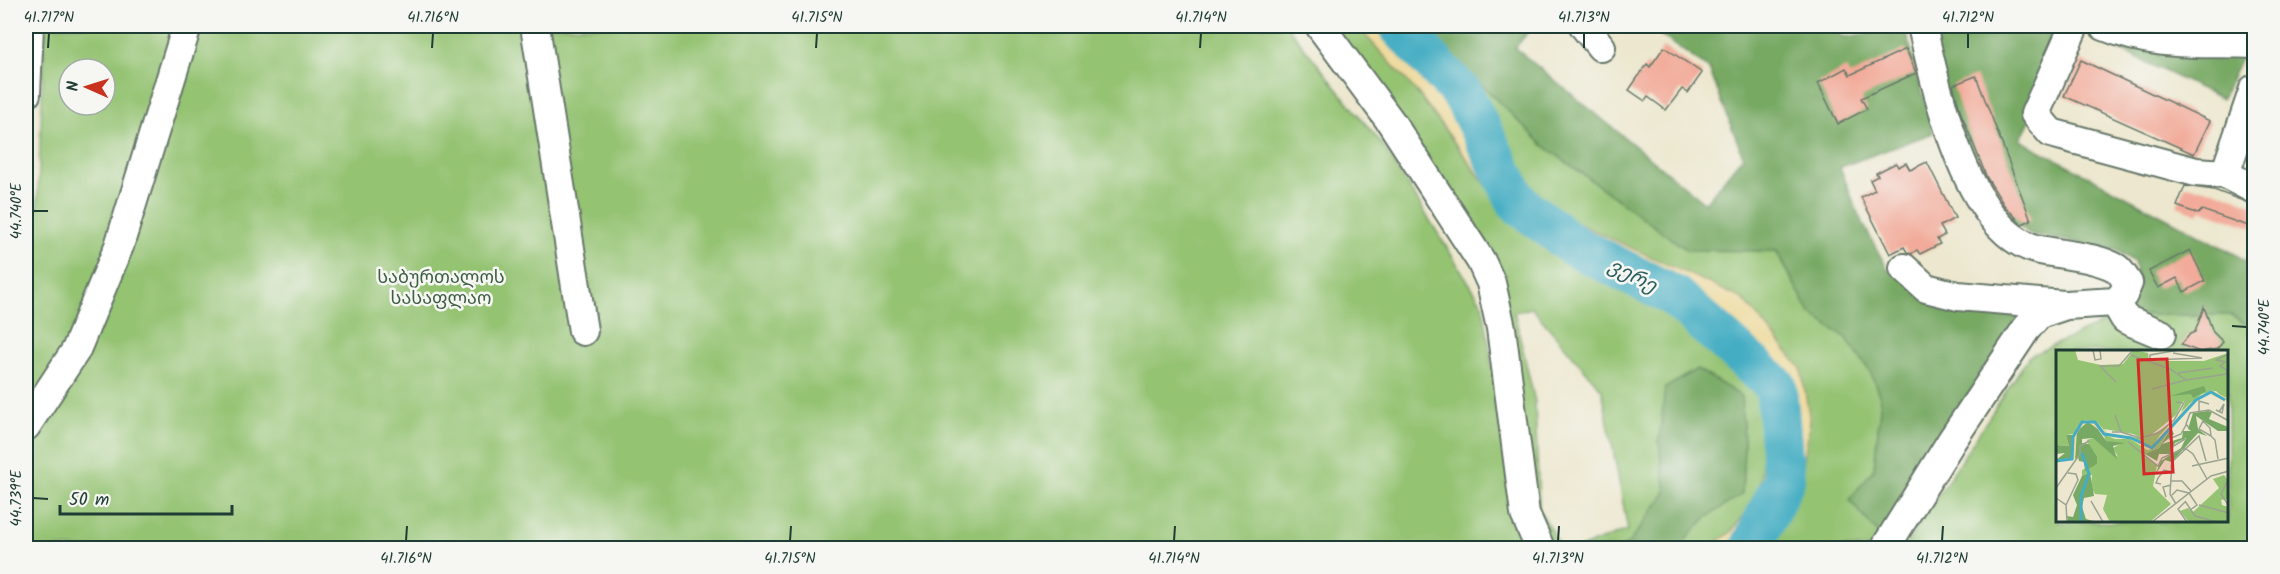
<svg xmlns="http://www.w3.org/2000/svg" width="2280" height="574" font-family="Kalam,'Noto Sans Georgian',sans-serif">
<style>
.green{fill:#94c372;stroke:#5a8053;stroke-width:1.5;fill-rule:evenodd}
.forest{fill:#77a964;stroke:#4b734c;stroke-width:1.5}
.sand{fill:#eeda9e;stroke:#868c69;stroke-width:1.5}
.lines{fill:none;stroke-linecap:round;stroke-linejoin:round}
.river{stroke:#44adc3;stroke-width:42}
.building{fill:#f2ab9a}
.minor-casing{stroke:#67786a;stroke-width:32}
.minor{stroke:#fff;stroke-width:28}
.ticks{fill:none;stroke:#1f3d34;stroke-width:2}
.labels{text-anchor:middle;stroke-width:5;stroke-linejoin:round;paint-order:stroke}
.park-label{font-size:18px;fill:#3c5e44;stroke:#f6f6f2}
.water-label{font-size:20px;font-style:italic;fill:#2a5f5f;stroke:#f6f6f2}
.inset-river{fill:none;stroke:#44adc3;stroke-width:3}
.inset-road{fill:none;stroke:#9aa390;stroke-width:1.5}
.view{fill:#d62828;fill-opacity:0.15;stroke:#d62828;stroke-width:3}
.inset-edge{fill:none;stroke:#1f3d34;stroke-width:3}
.neatline{fill:none;stroke:#1f3d34;stroke-width:2}
.ticks-label{font-size:15px;text-anchor:middle;fill:#1f3d34}
</style>
<rect width="100%" height="100%" fill="#f6f6f2"/>
<filter id="ink" filterUnits="userSpaceOnUse"><feTurbulence type="fractalNoise" baseFrequency=".0167" numOctaves="2"/><feDisplacementMap in="SourceGraphic" scale="12" xChannelSelector="R" yChannelSelector="G"/><feConvolveMatrix kernelMatrix="1 2 1 2 8 2 1 2 1" color-interpolation-filters="sRGB"/></filter>
<filter id="wash" filterUnits="userSpaceOnUse"><feTurbulence type="fractalNoise" baseFrequency=".008" numOctaves="4" result="noise"/><feDisplacementMap in="SourceGraphic" scale="24" xChannelSelector="R" yChannelSelector="G"/><feGaussianBlur stdDeviation="1.35" result="paint"/><feColorMatrix in="noise" values="0 0 0 0 0 0 0 0 0 0 0 0 0 0 0 0 0 1.4 0 .05"/><feComposite in="paint" operator="in"/></filter>
<g filter="url(#wash)">
<rect width="100%" height="100%" fill="#ece7ce"/>
<g class="green">
<path d="M45 26H1287L1381 143 1483 305 1514 514 1528 548H26V364L31 358ZM69 69H105V105H69Z"/>
<polygon points="1332,26 1357,26 1412,86 1515,224 1535,238 1662,301 1727,350 1765,396 1765,445 1758,498 1730,533 1709,548 1678,548 1706,518 1742,494 1744,443 1741,396 1659,441 1666,492 1629,543 1621,548 1580,548 1628,530 1602,390 1532,308 1514,312 1535,402 1539,509 1561,548 1547,548 1533,515 1500,286"/>
<polygon points="1461,65 1543,145 1687,250 1776,251 1810,313 1846,338 1871,373 1881,400 1874,469 1850,500 1891,548 1766,548 1799,490 1810,421 1575,222 1532,190"/>
<path d="M2120 315H2231L2254 329V548H1904L2029 356ZM2058 352H2228V522H2058Z"/>
</g>
<g class="forest">
<polygon points="1426,26 1533,26 1515,48 1705,203 1743,156 1709,69 1648,26 1822,26 1845,37 1905,27 1933,133 1840,167 1859,216 1888,270 1928,295 2043,304 1887,543 1849,500 1874,469 1881,400 1871,373 1846,338 1810,313 1777,251 1687,250 1543,145 1461,65"/>
<polygon points="1927,26 2118,26 2245,49 2222,99 2077,29 2020,140 2235,254 2254,267 2254,329 2231,315 2120,315 2139,285 2134,262 2116,250 2030,234 1997,210 1954,123"/>
<polygon points="1697,369 1741,396 1744,443 1742,494 1706,518 1678,548 1621,548 1629,543 1666,492 1659,441 1665,388"/>
</g>
<polygon class="sand" points="1357,26 1426,26 1461,65 1532,190 1575,222 1743,299 1801,368 1810,421 1799,490 1766,548 1709,548 1730,533 1758,498 1765,445 1765,395 1727,350 1662,301 1535,238 1515,224 1418,93"/>
<g class="lines">
<polyline class="river" points="1399,26 1463,95 1518,203 1573,245 1674,296 1776,386 1784,480 1751,548"/>
</g>
<g id="blocks">
<g class="building">
<polygon points="1664,47 1702,73 1688,93 1682,89 1666,110 1648,97 1645,101 1629,90 1647,64 1650,67"/>
<polygon points="1906,49 1916,73 1861,98 1867,109 1838,124 1818,83 1846,68 1850,75"/>
<polygon points="2081,60 2210,121 2194,154 2064,96"/>
<polygon points="1976,76 2031,220 2022,224 2004,205 1987,178 1961,113 1953,85"/>
<polygon points="1927,162 1955,218 1940,226 1945,235 1937,239 1940,244 1920,254 1917,250 1911,254 1907,252 1904,247 1890,254 1861,197 1875,190 1870,180 1878,176 1876,173 1896,163 1898,167 1906,163 1910,170"/>
<polygon points="2185,186 2214,190 2254,205 2254,228 2202,210 2198,214 2177,206"/>
<polygon points="2190,250 2205,281 2184,292 2177,278 2158,288 2149,271"/>
<polygon points="2204,307 2213,332 2223,342 2217,349 2200,352 2181,345 2190,334 2195,332"/>
</g>
</g>
</g>
<g filter="url(#ink)">
<use href="#blocks" fill-opacity="0" stroke="#67786a" stroke-width="1.5"/>
<g class="lines">
<g class="minor-casing">
<g id="minor">
<polyline points="535,26 583,331"/>
<polyline points="1320,26 1391,122 1481,261 1491,283 1501,328 1525,514 1540,548"/>
<polyline points="1584,26 1601,47"/>
<polyline points="2074,26 2035,114 2051,133 2196,172 2225,174"/>
<path d="M2104 26C2154 47 2202 42 2254 44"/>
<polyline points="2254,89 2225,174 2254,189"/>
<polyline points="26,94 29,26"/>
<polyline points="1904,268 1926,288 1958,296 2064,305"/>
<polyline points="2115,302 2125,319 2161,334"/>
<polyline points="26,426 76,350 119,246 187,26"/>
<path d="M1885 548 1952 440 2026 329 2039 314 2066 305 2115 302 2123 295 2128 283C2124 278 2121 271 2116 268 2095 256 2060 255 2036 249 1966 230 1936 87 1922 26"/>
</g>
</g>
<use href="#minor" class="minor"/>
</g>
</g>
<path class="ticks" d="M48 48 49 33M432 48 433 33M816 48 817 33M1200 48 1201 33M1584 48V33M1968 48V33M33 211H48M2232 326 2247 327M33 498 48 499M406 541 407 526M790 541 791 526M1174 541 1175 526M1558 541 1559 526M1942 541 1943 526"/>
<g class="labels">
<g class="park-label">
<text x="441" y="283">საბურთალოს<tspan x="441" dy="21">სასაფლაო</tspan></text>
</g>
<g class="water-label">
<text transform="translate(1633 275) rotate(27)" y="7">ვერე</text>
</g>
</g>
<g transform="translate(2056 350)">
<rect width="172" height="172" fill="#ece7ce"/>
<path d="M0 0H19L22 10 45 15 67 14 78 0 92 3 93 11H148L172 3V52L160 41 146 44 125 62 129 53 127 51 120 65 94 86 117 73 96 98 76 87 85 88 77 84 48 79 51 83 25 72 17 84 10 85 13 96 1 95ZM112 82 103 98 88 105 101 115 97 136 115 154 94 172H54L47 159 51 145 39 144 35 137 36 125 26 126V120L41 114 31 90 37 88 62 107 57 98 64 94 49 91 48 84 59 89H74L97 99ZM168 125 172 130V149L165 150 166 155 172 157V172H133L124 161 132 158 137 162 163 138 157 129Z" fill="#94c372"/>
<path d="M148 36 150 41 137 48 135 44 114 46ZM152 61 156 62 153 69 172 77V81H162L140 66 142 79 151 86 142 83 116 112 114 121 115 112 109 110 99 125 105 111 125 98 130 88 119 93 115 104H103L101 111 89 104 103 98 115 78 118 84 106 94 126 88 127 81H135L132 79 137 63ZM37 72 50 91 69 93 57 96 61 109 37 88 26 89V93L33 94 41 107V114L29 121 28 112 23 111 22 107 19 109 20 85 27 73ZM21 77 16 90V108L0 110 9 103 0 104V95L13 96 10 85H17ZM34 123 38 146 28 148 26 157 30 169 41 172H12L11 166 17 167 21 155 17 145 26 126Z" fill="#77a964"/>
<path d="M155 40 171 48 168 51 154 44 140 51 106 86 97 99 91 100 74 89 53 87 32 72 21 81 19 109 0 113 16 108V90L21 77 29 70 41 72 51 83 76 87 96 98 104 85 134 53Z" fill="#eeda9e"/>
<path class="inset-river" d="M0 111 16 109 17 87 26 72H39L48 84 75 88 96 98 140 50 155 42 169 50M25 172V146L33 124 26 103"/>
<path class="inset-road" d="M37 0 39 10 45 9 44 0M82 0H103M117 3 146 8 94 10V5L123 0M75 5 114 19 130 30 96 39M122 23 157 18M130 30 171 24V20L164 16 169 12 160 10 173 4M60 32 44 16H63L77 0M160 60 166 63 168 54 163 62M143 63V51L153 54M147 71 154 78 155 86 143 79ZM133 78 130 74 134 63 153 60 173 71M56 82H65L59 65M65 82 84 88 102 83 118 70 128 53 120 52M155 86 159 90 162 109M113 89 125 84 130 75M72 92 102 116 106 108 129 98 137 104 151 129M115 104 116 97 129 89M136 116 173 108M173 128 165 144 173 156M115 131H126L135 141M105 134 100 133 102 128 108 120 115 122M0 138 24 104V96L33 91M116 145 121 140 133 143 141 155 134 160M110 147 107 137 115 135M0 148 10 155 11 172M35 151 47 172M129 151 139 166 161 172M129 152 122 159 131 172M120 154 114 144 116 112 143 86 150 111M10 155 22 130 20 124 12 123M143 155 173 163M96 172 155 126 173 121"/>
<path class="view" d="M111 9 117 122 88 124 82 10Z"/>
<rect width="172" height="172" class="inset-edge"/>
</g>
<rect width="2280" height="574" fill="none" stroke="#f6f6f2" stroke-width="66"/>
<g transform="translate(87 87) rotate(273)"><circle r="28" fill="#f6f6f2" stroke="#a0aca6" stroke-width="1.5"/>
<path d="M0-4.5L10 22L0 15L-10 22Z" fill="#c8321e"/>
<text y="-9" font-size="16" font-weight="bold" text-anchor="middle" fill="#1f3d34">N</text>
</g>
<path d="M60 505v9h172v-9" fill="none" stroke="#1f3d34" stroke-width="3"/>
<text x="69" y="505" font-size="18" fill="#1f3d34" stroke="#f6f6f2" stroke-width="4.5" paint-order="stroke">50 m</text>
<rect x="33" y="33" width="2214" height="508" class="neatline"/>
<g class="ticks-label">
<text x="49" y="22">41.717°N</text>
<text x="433" y="22">41.716°N</text>
<text x="817" y="22">41.715°N</text>
<text x="1201" y="22">41.714°N</text>
<text x="1584" y="22">41.713°N</text>
<text x="1968" y="22">41.712°N</text>
<text transform="translate(16 211) rotate(-90)" y="5">44.740°E</text>
<text transform="translate(2264 327) rotate(-90)" y="5">44.740°E</text>
<text transform="translate(16 498) rotate(-90)" y="5">44.739°E</text>
<text x="406" y="563">41.716°N</text>
<text x="790" y="563">41.715°N</text>
<text x="1174" y="563">41.714°N</text>
<text x="1558" y="563">41.713°N</text>
<text x="1942" y="563">41.712°N</text>
</g>
</svg>
